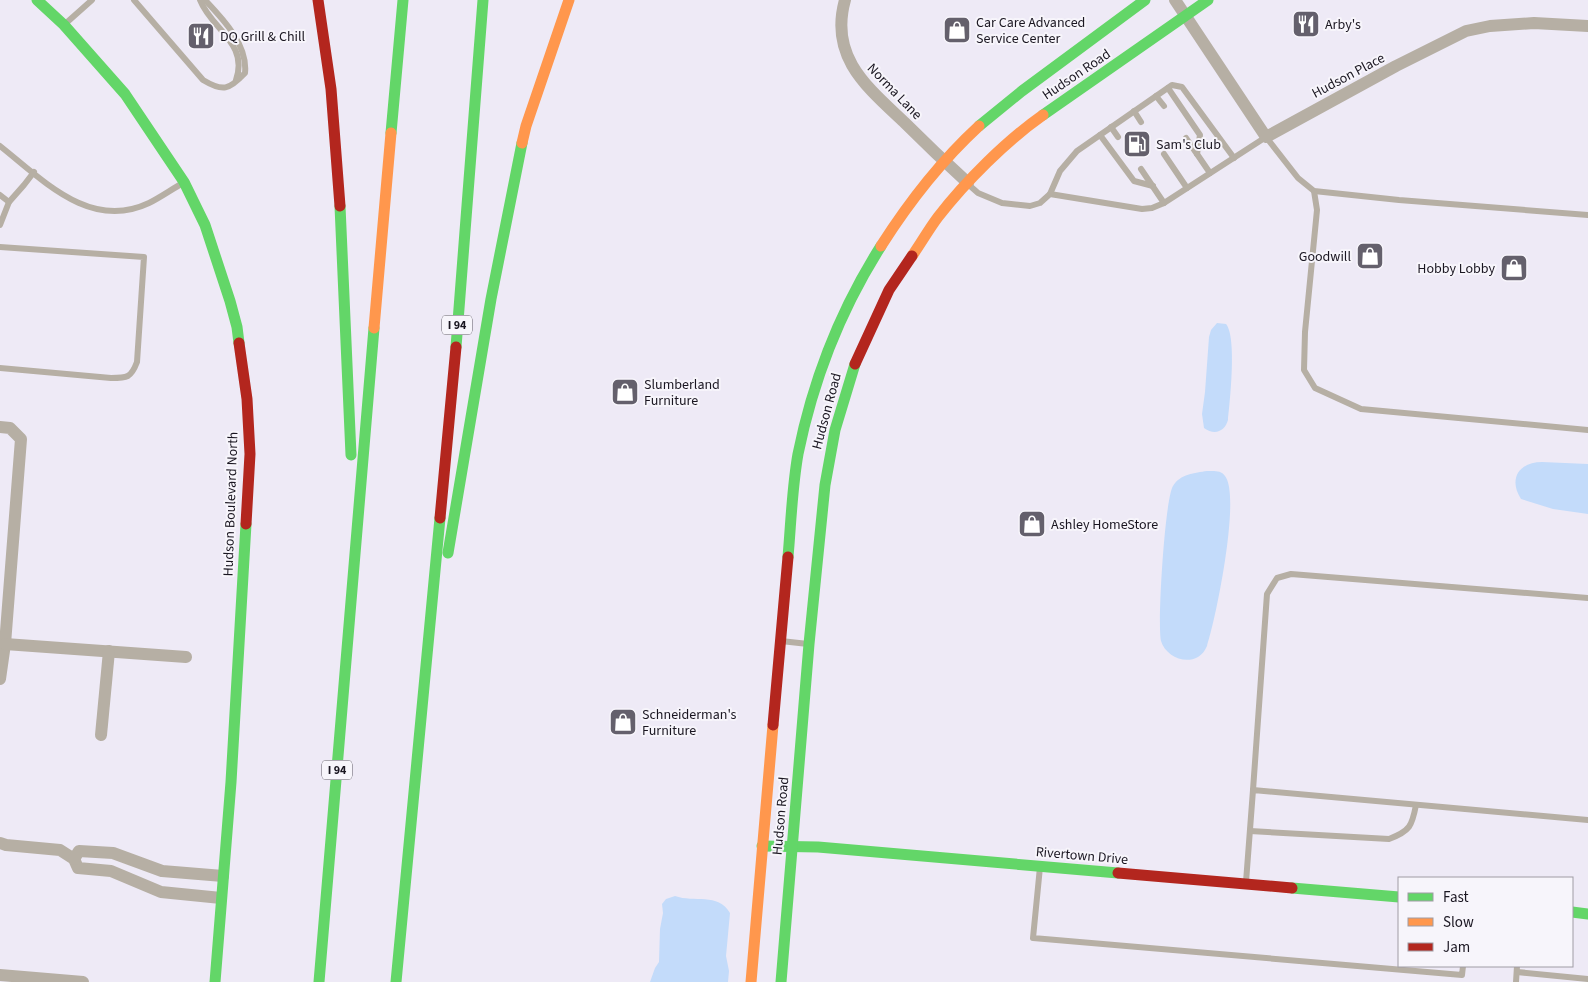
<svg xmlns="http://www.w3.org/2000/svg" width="1588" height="982" font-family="'Source Sans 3',sans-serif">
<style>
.water{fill:#c3dbfa}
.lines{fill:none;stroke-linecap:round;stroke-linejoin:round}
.lane{stroke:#b6afa4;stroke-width:6}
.street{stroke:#b6afa4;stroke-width:12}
.fast{stroke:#63d668;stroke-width:11}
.slow{stroke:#ff974d;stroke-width:11}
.jam{stroke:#b3261e;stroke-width:11}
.labels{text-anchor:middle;stroke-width:4;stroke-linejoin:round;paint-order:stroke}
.shield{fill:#f7f5fb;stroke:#5c5962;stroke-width:1}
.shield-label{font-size:12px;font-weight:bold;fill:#1a1621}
.poi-label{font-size:14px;fill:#1a1621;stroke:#f7f5fb;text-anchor:start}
.street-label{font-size:14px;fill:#1a1621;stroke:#f7f5fb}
</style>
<rect width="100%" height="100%" fill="#eeeaf6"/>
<g class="water">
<path d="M1217 323 1226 324C1237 337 1230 401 1228 420 1225 431 1215 436 1204 428L1202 414 1205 392 1209 337 1211 330Z"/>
<path d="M1542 462 1588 464V514L1553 509 1521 499C1508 479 1519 462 1542 462Z"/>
<path d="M1207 471C1214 471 1221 470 1225 476 1241 496 1216 619 1207 646 1205 650 1203 654 1198 657 1184 665 1165 655 1161 641 1157 624 1165 498 1173 486 1180 474 1195 473 1207 471Z"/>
<path d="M675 896C694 903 718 892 730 913L726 956 729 971 728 982H650L655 968 659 962 660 929 663 913 662 904 666 899Z"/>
</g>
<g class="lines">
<g class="lane">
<path d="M134 0 203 80C223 92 229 90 245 73 248 45 223 19 205 0"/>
<path d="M200 0C211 29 249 43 236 80"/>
<polyline points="65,24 92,0"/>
<polyline points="1168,88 1200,135 1197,154"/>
<polyline points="1156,96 1164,106"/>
<polyline points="1134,111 1141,122"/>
<polyline points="1111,127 1118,137"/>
<polyline points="1100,135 1134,181 1153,186"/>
<polyline points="1186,138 1210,173"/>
<path d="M0 146C43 180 90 231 149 203 161 197 172 189 183 183"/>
<polyline points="1164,154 1187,188"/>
<polyline points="1141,169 1164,203"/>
<polyline points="969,185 978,193 1002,203 1030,206 1040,203 1050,194 1142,209 1152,208 1164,203 1266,137 1298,178 1314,191 1399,200 1588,215"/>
<polyline points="1314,191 1317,210 1305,332 1304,370 1315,388 1361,409 1588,430"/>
<polyline points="1050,194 1060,171 1077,151 1172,85 1182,87 1234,158"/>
<polyline points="0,195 9,202"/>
<polyline points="0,225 9,202 24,185 34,172"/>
<path d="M0 247 144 257 137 362C131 378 127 378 111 378L0 368"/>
<polyline points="781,641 808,644"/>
<polyline points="1253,790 1267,594 1277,578 1291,574 1588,598"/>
<path d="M1250 831 1389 839C1410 831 1412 826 1416 805"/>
<polyline points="1040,867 1033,938 1462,975 1463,966"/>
<polyline points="1246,882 1253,790 1588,820"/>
<polyline points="1517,972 1588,979"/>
<polyline points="1516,982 1517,966"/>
</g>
<g class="street">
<path d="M845 0C829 57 867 87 904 122 925 143 946 163 968 183"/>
<polyline points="1175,0 1266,137 1396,66 1466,31 1490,26 1534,23 1588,26"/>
<polyline points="0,427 10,428 21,439 5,644 0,679"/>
<polyline points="5,644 186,657"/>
<polyline points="101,735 109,651"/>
<polyline points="0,843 6,845 60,850 74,859 78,868 111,871 161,892 221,898"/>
<polyline points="74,859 79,851 113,853 162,871 223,876"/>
<polyline points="0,975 83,982"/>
</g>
<g class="fast">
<polyline points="37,0 64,25 125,94 184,182 205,225 230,301 237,327 239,343"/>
<polyline points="1043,115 1208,0"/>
<polyline points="979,126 1022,91 1145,0"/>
<polyline points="391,133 403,0"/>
<polyline points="340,206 351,455"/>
<polyline points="456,347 483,0"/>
<polyline points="448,553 491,299 522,143"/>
<path d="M788 557C791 523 792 488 798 454 813 380 841 309 881 246"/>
<polyline points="762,846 818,847 1118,873"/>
<polyline points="1292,888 1399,897"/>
<polyline points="1572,912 1588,914"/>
<polyline points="215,982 231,782 246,524"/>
<polyline points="319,982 374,328"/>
<polyline points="396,982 440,518"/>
<polyline points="781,982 809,644 825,485 835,430 855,364"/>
</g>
<g class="slow">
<polyline points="522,143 526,126 569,0"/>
<path d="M881 246C909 202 941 161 979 126"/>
<path d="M912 256C921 243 929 229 938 217 966 181 1006 141 1043 115"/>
<polyline points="374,328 391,133"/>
<polyline points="751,982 773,725"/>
</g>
<g class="jam">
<polyline points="318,0 331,89 340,206"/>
<polyline points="239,343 247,399 250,454 246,524"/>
<polyline points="855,364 889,290 912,256"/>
<polyline points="440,518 456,347"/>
<polyline points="773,725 788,557"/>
<polyline points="1118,873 1292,888"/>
</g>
</g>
<defs>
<g id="restaurant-square" transform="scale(1.4375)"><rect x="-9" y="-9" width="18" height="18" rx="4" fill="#64606c" stroke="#f7f5fb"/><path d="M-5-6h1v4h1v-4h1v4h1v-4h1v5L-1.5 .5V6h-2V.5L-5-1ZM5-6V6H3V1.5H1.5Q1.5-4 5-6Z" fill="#fff"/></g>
<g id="shop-square" transform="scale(1.4375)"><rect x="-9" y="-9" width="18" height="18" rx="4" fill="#64606c" stroke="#f7f5fb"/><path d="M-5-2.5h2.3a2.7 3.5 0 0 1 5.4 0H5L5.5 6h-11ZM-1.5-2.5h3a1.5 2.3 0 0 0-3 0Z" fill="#fff"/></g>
<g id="fuel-square" transform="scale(1.4375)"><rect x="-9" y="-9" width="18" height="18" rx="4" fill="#64606c" stroke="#f7f5fb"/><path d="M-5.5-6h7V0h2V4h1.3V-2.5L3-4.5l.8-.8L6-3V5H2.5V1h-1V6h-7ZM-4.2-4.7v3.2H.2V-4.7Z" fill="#fff"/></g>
</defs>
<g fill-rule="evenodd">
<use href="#restaurant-square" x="1306" y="24"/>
<use href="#shop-square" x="957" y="30"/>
<use href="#restaurant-square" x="201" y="36"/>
<use href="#fuel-square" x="1137" y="144"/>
<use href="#shop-square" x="1370" y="256"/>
<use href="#shop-square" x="1514" y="268"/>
<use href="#shop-square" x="625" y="392"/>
<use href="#shop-square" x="1032" y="524"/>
<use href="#shop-square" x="623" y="722"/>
</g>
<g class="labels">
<g class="shield">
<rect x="442" y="315.5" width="30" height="19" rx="4"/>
<rect x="322" y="760.5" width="30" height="19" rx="4"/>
</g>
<g class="shield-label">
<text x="457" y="329">I 94</text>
<text x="337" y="774">I 94</text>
</g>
<g class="poi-label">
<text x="976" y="27">Car Care Advanced<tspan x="976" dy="16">Service Center</tspan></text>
<text x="1325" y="29">Arby's</text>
<text x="220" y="41">DQ Grill &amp; Chill</text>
<text x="1156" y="149">Sam's Club</text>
<text x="1351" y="261" text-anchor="end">Goodwill</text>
<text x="1495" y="273" text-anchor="end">Hobby Lobby</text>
<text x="644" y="389">Slumberland<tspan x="644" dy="16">Furniture</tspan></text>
<text x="1051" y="529">Ashley HomeStore</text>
<text x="642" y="719">Schneiderman's<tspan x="642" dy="16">Furniture</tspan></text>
</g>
<g class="street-label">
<text transform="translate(1076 74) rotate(-34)" y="5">Hudson Road</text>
<text transform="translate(1348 75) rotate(-28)" y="5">Hudson Place</text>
<text transform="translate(895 91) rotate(46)" y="5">Norma Lane</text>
<text transform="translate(826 411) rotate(-75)" y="5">Hudson Road</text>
<text transform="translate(230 504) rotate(-88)" y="5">Hudson Boulevard North</text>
<text transform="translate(780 816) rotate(-85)" y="5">Hudson Road</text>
<text transform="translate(1082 855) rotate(5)" y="5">Rivertown Drive</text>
</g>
</g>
<rect x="1398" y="877" width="175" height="90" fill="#f7f5fb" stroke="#9f9ca4"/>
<rect x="1408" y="893" width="25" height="8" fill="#63d668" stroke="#9f9ca4"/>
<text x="1443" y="902" font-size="15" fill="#1a1621">Fast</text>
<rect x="1408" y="918" width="25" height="8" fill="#ff974d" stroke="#9f9ca4"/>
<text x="1443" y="927" font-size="15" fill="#1a1621">Slow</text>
<rect x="1408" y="943" width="25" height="8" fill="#b3261e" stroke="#9f9ca4"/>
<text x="1443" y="952" font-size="15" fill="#1a1621">Jam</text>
</svg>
